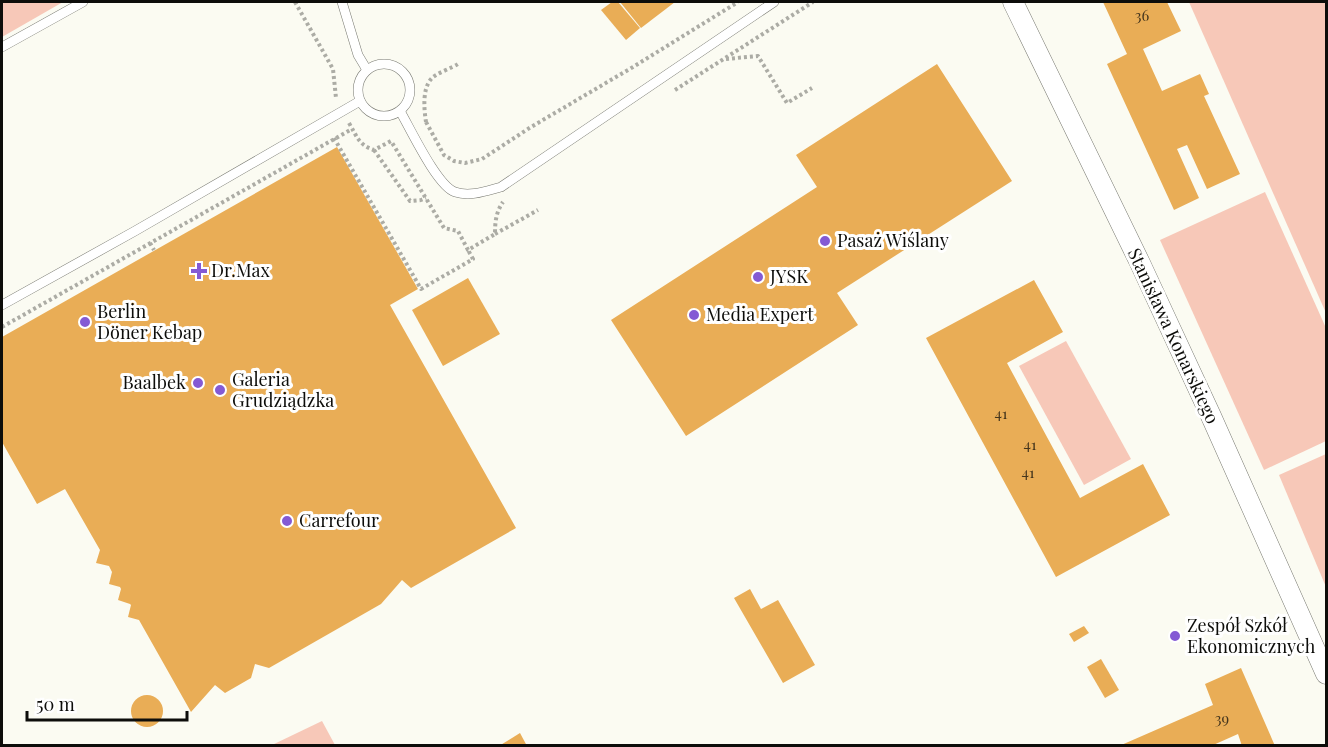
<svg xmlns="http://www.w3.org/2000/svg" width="1328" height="747" font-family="'Playfair Display',serif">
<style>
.green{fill:#f7c8b8}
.building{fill:#e9ad56}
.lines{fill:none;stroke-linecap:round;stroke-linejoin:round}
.lane-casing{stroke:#797a72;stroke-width:10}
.street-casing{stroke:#797a72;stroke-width:21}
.path{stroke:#acaca5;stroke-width:4;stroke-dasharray:3 3;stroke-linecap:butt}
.lane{stroke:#fff;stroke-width:9}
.street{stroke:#fff;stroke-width:20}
.poi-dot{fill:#845ad4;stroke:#fff;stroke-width:2}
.labels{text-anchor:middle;stroke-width:6;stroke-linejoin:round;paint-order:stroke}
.number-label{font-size:15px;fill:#44351d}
.poi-label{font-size:18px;fill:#0d0d0a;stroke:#fff;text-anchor:start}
.street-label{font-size:18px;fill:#0d0d0a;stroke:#fff}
</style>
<rect width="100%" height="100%" fill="#fbfbf2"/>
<g class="green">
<polygon points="2,2 63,2 2,37"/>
<polygon points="1189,2 1326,2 1326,313"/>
<polygon points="1265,192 1326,328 1326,441 1264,470 1160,240"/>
<polygon points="1066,341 1131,459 1084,485 1019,366"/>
<polygon points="1326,454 1326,587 1279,475"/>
<polygon points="322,721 335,745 272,745"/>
</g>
<g class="building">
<polygon points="612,2 618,2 640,28 626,40 601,10"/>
<polygon points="620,2 675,2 641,28"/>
<polygon points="1103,2 1167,2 1181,31 1143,49 1162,91 1200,74 1209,94 1204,96 1240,174 1207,189 1187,145 1177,149 1199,198 1174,210 1107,64 1127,54"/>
<polygon points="937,64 1012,181 837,293 858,325 686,436 611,320 817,187 796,155"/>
<polygon points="337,147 418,289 390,305 516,528 411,588 402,580 381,604 269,668 255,664 251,678 225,693 215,685 191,712 139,620 128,617 131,605 130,604 118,600 121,589 120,587 109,584 112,572 109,566 96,563 100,550 65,489 37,504 2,442 2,337"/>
<polygon points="468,278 500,334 443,366 412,310"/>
<polygon points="1034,280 1063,332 1007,363 1080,498 1143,464 1170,515 1056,577 926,338"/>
<polygon points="750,589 761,609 778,600 815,665 783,683 734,598"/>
<polygon points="1084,626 1089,633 1074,642 1069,634"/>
<polygon points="1101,659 1119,690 1105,698 1087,667"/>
<polygon points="1241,668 1275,746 1242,746 1238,734 1211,746 1119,746 1213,705 1205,684"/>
<circle cx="147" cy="711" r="16"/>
<polygon points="520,733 527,746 499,746"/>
</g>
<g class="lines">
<g class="lane-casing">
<g id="lane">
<polyline points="342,2 358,55 367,70"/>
<polyline points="2,47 83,2"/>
<circle cx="384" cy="90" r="26"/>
<path d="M400 111C410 128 437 186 455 192 470 197 486 191 501 187L774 2"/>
<polyline points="2,305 135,231 360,101"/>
</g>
</g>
<g class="street-casing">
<polyline id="street" points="1013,2 1140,263 1211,416 1326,674"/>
</g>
<g class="path">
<polyline points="295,2 333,69 336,98"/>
<polyline points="726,59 758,56 787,103 812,88"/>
<polyline points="675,90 813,2"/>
<polyline points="426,122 444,155 454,161 465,163 482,159 531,127 633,67 738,2"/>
<path d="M426 122C424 109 422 88 432 78 437 73 452 68 458 64"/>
<path d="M349 123C357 137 359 145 374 150L391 141 444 228 458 231 468 250 495 234C495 222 496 212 503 202"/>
<polyline points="334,138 421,289 473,259 468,250"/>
<polyline points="374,150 410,201 421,200 426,198"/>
<polyline points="495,234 538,210"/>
<polyline points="150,243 154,250"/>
<polyline points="2,327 352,129"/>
</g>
<use href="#lane" class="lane"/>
<use href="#street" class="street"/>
</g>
<g class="poi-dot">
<circle cx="825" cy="241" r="6"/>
<path d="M196 262h6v6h6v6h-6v6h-6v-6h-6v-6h6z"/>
<circle cx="758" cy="277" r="6"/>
<circle cx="694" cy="315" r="6"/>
<circle cx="85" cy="322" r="6"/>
<circle cx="198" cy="383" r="6"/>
<circle cx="220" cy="390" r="6"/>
<circle cx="287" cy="521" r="6"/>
<circle cx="1175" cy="636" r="6"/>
</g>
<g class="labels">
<g class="number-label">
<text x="1142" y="21">36</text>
<text x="1001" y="419">41</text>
<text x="1030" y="450">41</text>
<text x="1028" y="478">41</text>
<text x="1222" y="724">39</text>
</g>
<g class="poi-label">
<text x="837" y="247">Pasaż Wiślany</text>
<text x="211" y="277">Dr.Max</text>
<text x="770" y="283">JYSK</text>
<text x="97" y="318">Berlin<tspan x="97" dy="21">Döner Kebap</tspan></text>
<text x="706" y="321">Media Expert</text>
<text x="232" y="386">Galeria<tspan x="232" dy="21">Grudziądzka</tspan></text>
<text x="186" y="389" text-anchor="end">Baalbek</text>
<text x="299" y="527">Carrefour</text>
<text x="1187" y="632">Zespół Szkół<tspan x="1187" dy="21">Ekonomicznych</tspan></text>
</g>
<g class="street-label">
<text transform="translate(1173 336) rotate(65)" y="6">Stanisława Konarskiego</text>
</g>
</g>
<rect width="1328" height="747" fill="none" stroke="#0d0d0a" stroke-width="6"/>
<path d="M27 711v9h160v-9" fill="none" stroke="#0d0d0a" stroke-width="3"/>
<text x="36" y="711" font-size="18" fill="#0d0d0a" stroke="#ffffff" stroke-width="4.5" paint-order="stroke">50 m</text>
</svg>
